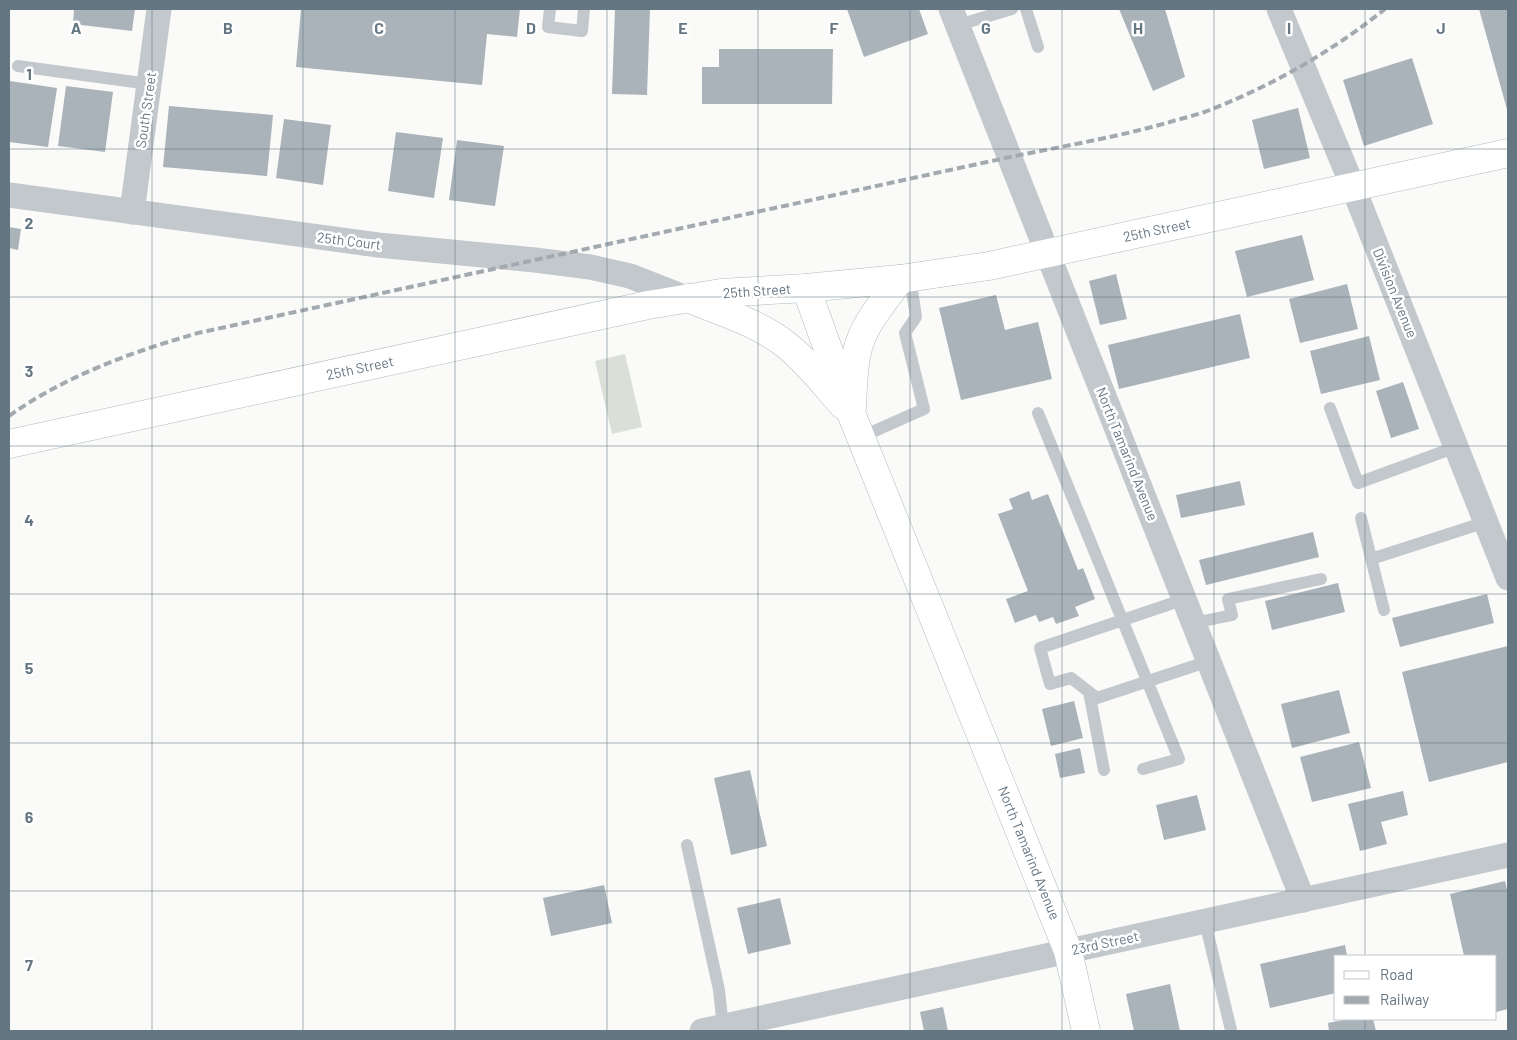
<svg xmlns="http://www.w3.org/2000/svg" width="1517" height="1040" font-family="Barlow,sans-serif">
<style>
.green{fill:#dadfd7}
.building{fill:#aab3b9}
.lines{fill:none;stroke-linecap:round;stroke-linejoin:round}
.secondary-casing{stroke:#b3babf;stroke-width:29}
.lane{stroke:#c3c8cc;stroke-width:12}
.street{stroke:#c3c8cc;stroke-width:25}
.secondary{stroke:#fff;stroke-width:28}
.rail{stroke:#a2aab0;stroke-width:4;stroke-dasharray:8 4;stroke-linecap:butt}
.grid{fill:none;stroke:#657683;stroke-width:1;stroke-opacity:0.55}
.labels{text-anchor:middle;stroke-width:5;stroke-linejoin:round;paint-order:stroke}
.street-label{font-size:14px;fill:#657683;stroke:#fff}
.grid-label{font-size:16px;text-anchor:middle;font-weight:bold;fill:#657683;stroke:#fff;stroke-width:5;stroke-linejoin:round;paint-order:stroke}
</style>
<rect width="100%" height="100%" fill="#fafaf8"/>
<polygon class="green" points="625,354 642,427 612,434 595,361"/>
<g class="building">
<polygon points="74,9 135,9 132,31 73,24"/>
<polygon points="301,9 520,9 517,37 487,34 482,85 296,67"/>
<polygon points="615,9 650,9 647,95 612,94"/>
<polygon points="847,9 919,9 928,34 864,57"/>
<polygon points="1119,9 1165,9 1185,77 1153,91"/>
<polygon points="1479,9 1508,9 1508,113"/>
<polygon points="719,49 833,49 832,104 702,104 702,67 719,67"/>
<polygon points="1412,58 1433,124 1364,146 1343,80"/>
<polygon points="10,81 57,88 48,147 9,142"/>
<polygon points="66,86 113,92 105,152 58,146"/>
<polygon points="169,106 273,115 267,176 163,167"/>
<polygon points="1298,108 1310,158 1264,169 1252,120"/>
<polygon points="284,119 331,125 323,185 276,178"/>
<polygon points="396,132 443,138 434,198 388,191"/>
<polygon points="457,140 504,146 495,206 449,200"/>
<polygon points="9,227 21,229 18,250 9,248"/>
<polygon points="1302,235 1314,280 1247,297 1235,251"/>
<polygon points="1116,274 1127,319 1100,325 1089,281"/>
<polygon points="1347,284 1358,329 1300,343 1289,299"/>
<polygon points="996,295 1005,330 1038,322 1052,379 961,400 939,308"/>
<polygon points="1240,314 1250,358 1119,389 1108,345"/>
<polygon points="1369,336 1380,380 1321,394 1310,351"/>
<polygon points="1403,382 1419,429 1391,438 1376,391"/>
<polygon points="1240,481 1245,505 1181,518 1176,495"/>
<polygon points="1029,491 1032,500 1048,494 1078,570 1083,568 1095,599 1075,607 1079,616 1056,624 1053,617 1039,622 1036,615 1015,623 1006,599 1028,591 998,514 1013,509 1009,499"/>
<polygon points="1313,532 1319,557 1206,585 1199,560"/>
<polygon points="1338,583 1345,612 1272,630 1265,601"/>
<polygon points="1487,594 1494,623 1400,647 1392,618"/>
<polygon points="1508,646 1508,762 1429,782 1402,672"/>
<polygon points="1339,690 1350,733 1292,748 1281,704"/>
<polygon points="1074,701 1083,738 1051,746 1042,709"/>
<polygon points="1359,742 1371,788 1312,802 1300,757"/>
<polygon points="1080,748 1085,773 1060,778 1055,754"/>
<polygon points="750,770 767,846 731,855 714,778"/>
<polygon points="1403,791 1408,815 1381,822 1387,844 1360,851 1348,804"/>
<polygon points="1197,795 1206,830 1164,840 1156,805"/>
<polygon points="1505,881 1508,894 1508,1009 1496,1012 1496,956 1464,956 1450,894"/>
<polygon points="604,885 612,923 551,936 543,898"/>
<polygon points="780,898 791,944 748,954 737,908"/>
<polygon points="1345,945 1347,956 1336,956 1336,993 1270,1008 1260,964"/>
<polygon points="1170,984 1180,1031 1134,1031 1126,994"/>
<polygon points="943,1007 948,1031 924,1031 920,1012"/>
<polygon points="1348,1019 1373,1019 1376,1031 1329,1031 1328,1023"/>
</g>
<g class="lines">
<g class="secondary-casing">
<g id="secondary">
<polyline points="806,288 851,413 1068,951 1086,1031"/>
<path d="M688 298C720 312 757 322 785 344 807 361 824 384 843 405"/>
<path d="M852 407C853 389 853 370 857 352 863 324 884 302 900 279"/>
<polyline points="9,444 648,305 721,293 806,288 900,279 989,266 1508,153"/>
</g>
</g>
<g class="lane">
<polyline points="550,9 548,27 582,31 584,9"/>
<polyline points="1026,9 1038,47"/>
<polyline points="958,25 1012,9"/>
<polyline points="18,66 149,84"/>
<polyline points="1330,408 1358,483 1456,447"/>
<polyline points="1038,413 1179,759 1143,769"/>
<polyline points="861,437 924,409 905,333 916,317 910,277"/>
<polyline points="1361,518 1384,610"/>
<polyline points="1371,559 1486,522"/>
<polyline points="1185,599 1040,648 1050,684 1071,678 1097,698 1209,661"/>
<polyline points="1194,623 1232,615 1228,599 1321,579"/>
<polyline points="1089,692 1104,770"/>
<polyline points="687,845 719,990 723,1027"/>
<polyline points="1205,922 1231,1030"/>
</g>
<g class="street">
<polyline points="951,9 1303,900"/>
<polyline points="1279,9 1353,187 1508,578"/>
<polyline points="9,195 378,245 535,260 590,267 630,276 686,298"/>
<polyline points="132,212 159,9"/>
<polyline points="702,1031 1508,855"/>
</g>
<use href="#secondary" class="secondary"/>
<path class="rail" d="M9 416C65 376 132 352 198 333L1010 157C1064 146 1118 137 1170 122 1182 118 1195 116 1207 111 1272 86 1331 52 1385 9"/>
</g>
<path class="grid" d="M152 9V1031M303 9V1031M455 9V1031M607 9V1031M758 9V1031M910 9V1031M1062 9V1031M1214 9V1031M1365 9V956M9 149H1508M9 297H1508M9 446H1508M9 594H1508M9 743H1508M9 891H1508M1365 1019V1031"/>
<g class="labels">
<g class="street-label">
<text transform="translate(146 110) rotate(-82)" y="5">South Street</text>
<text transform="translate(1157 230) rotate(-12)" y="5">25th Street</text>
<text transform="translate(349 241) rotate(7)" y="5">25th Court</text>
<text transform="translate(757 291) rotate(-4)" y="5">25th Street</text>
<text transform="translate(1395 293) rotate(68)" y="5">Division Avenue</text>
<text transform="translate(360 368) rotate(-12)" y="5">25th Street</text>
<text transform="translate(1127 454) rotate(68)" y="5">North Tamarind Avenue</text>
<text transform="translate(1029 853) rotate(68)" y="5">North Tamarind Avenue</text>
<text transform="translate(1105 943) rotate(-12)" y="5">23rd Street</text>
</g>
</g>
<g class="grid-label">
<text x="76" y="34">A</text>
<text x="228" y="34">B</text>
<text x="379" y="34">C</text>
<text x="531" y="34">D</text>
<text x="683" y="34">E</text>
<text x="834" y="34">F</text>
<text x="986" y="34">G</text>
<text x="1138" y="34">H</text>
<text x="1289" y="34">I</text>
<text x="1441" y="34">J</text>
<text x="29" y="80">1</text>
<text x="29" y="229">2</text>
<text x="29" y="377">3</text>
<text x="29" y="526">4</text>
<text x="29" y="674">5</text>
<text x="29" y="823">6</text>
<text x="29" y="971">7</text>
</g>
<rect width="1517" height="1040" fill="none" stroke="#657683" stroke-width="20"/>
<rect x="1334" y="955" width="162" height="65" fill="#ffffff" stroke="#c1c8cd"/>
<rect x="1344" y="971" width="25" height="8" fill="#ffffff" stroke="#c1c8cd"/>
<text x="1380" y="980" font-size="15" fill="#657683">Road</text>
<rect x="1344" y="996" width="25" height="8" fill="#a2aab0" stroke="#c1c8cd"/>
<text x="1380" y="1005" font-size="15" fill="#657683">Railway</text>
</svg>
